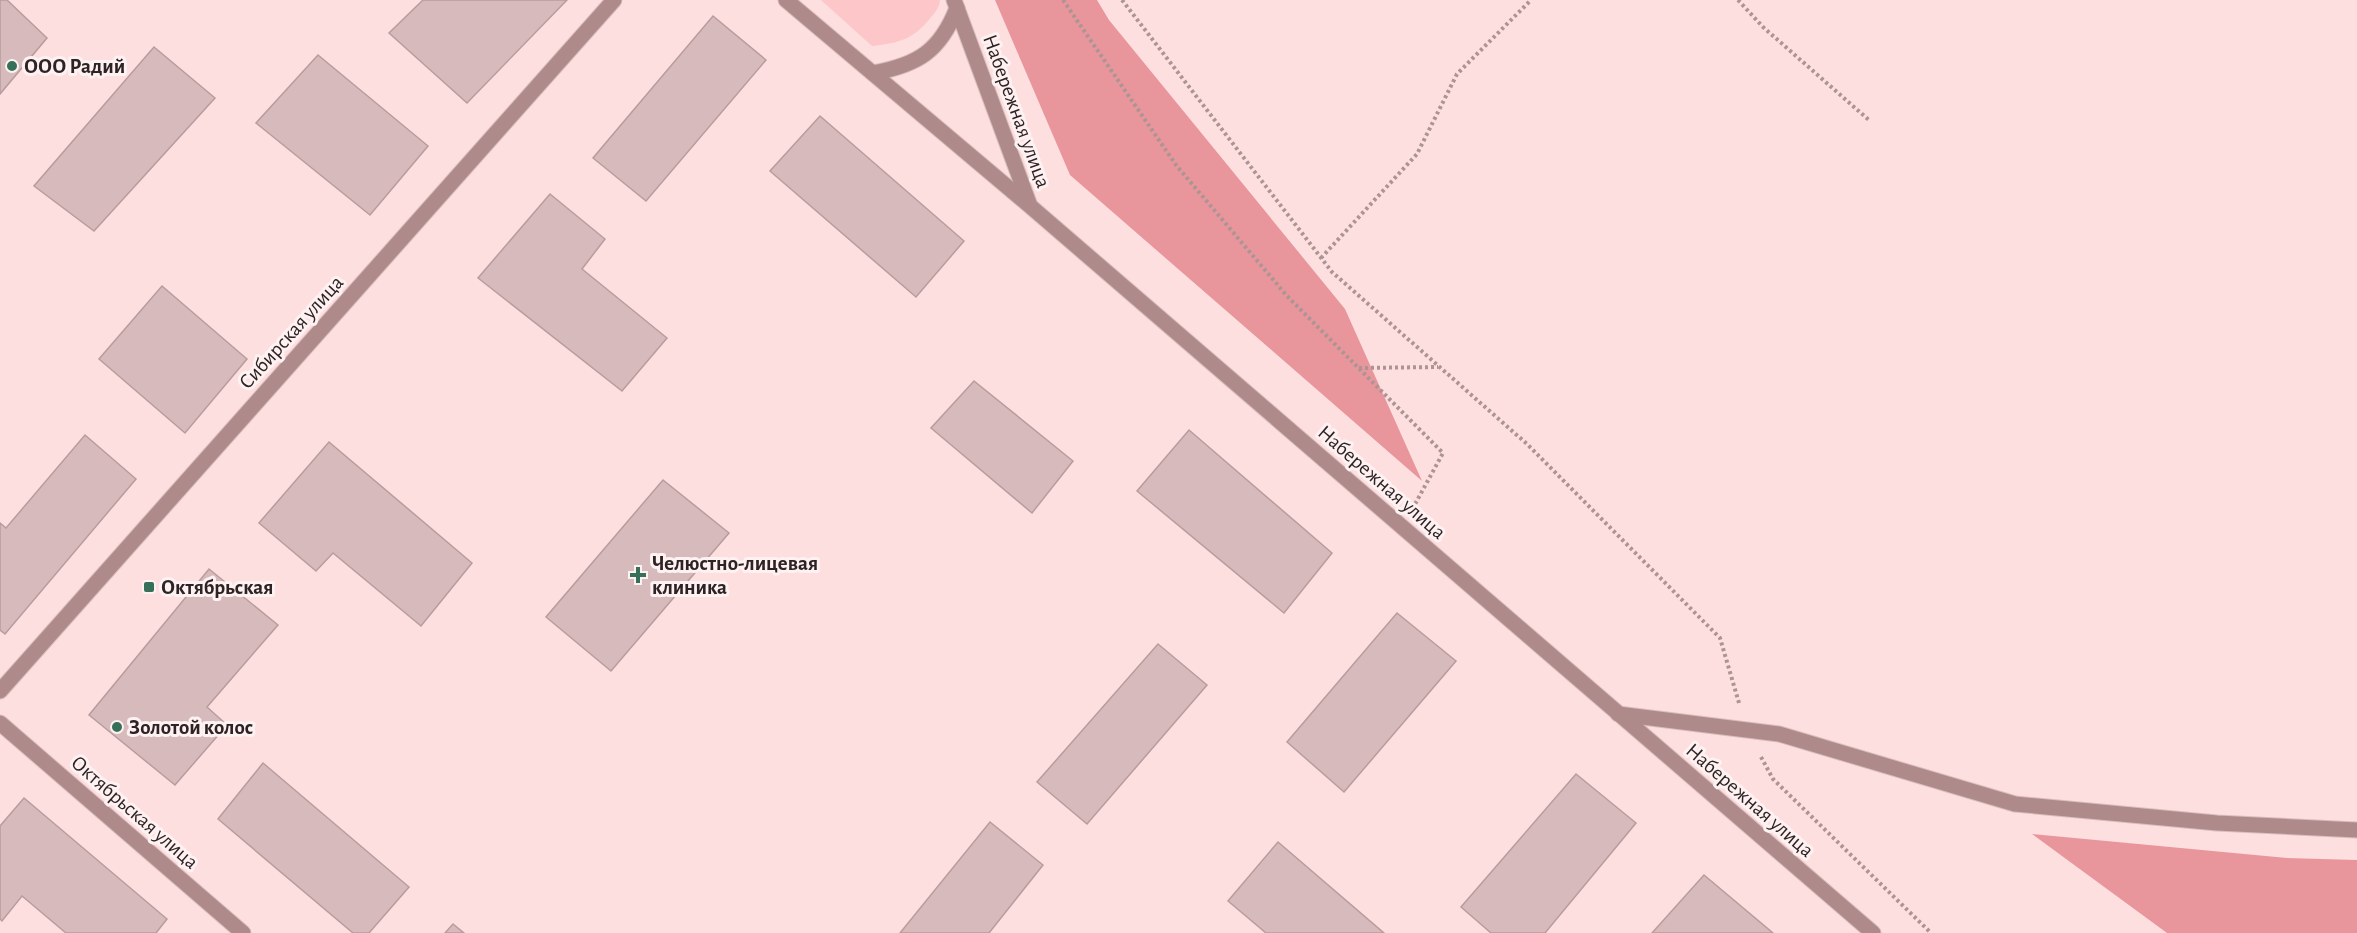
<svg xmlns="http://www.w3.org/2000/svg" width="2357" height="933" font-family="'Alegreya Sans',sans-serif">
<style>
.green{fill:#fdc6c9}
.forest{fill:#e8969c}
.building{fill:#d7babb;stroke:#b99c9d;stroke-width:1.5}
.lines{fill:none;stroke-linecap:round;stroke-linejoin:round}
.street-casing{stroke:#d9bdbe;stroke-width:17}
.path{stroke:#ac9495;stroke-width:4;stroke-dasharray:3 3;stroke-linecap:butt}
.street{stroke:#ae8a8b;stroke-width:15}
.poi-dot{fill:#367058;stroke:#fef1f2;stroke-width:2}
.labels{text-anchor:middle;stroke-width:6;stroke-linejoin:round;paint-order:stroke}
.poi-label{font-size:21px;font-weight:bold;fill:#2e2324;stroke:#fef1f2;text-anchor:start}
.street-label{font-size:21px;fill:#2e2324;stroke:#fef1f2}
</style>
<rect width="100%" height="100%" fill="#fedfe0"/>
<path class="green" d="M821 0H940C939 8 936 11 931 17 914 39 900 43 872 46Z"/>
<g class="forest">
<polygon points="995,0 1097,0 1109,20 1345,309 1422,481 1070,175"/>
<polygon points="2032,834 2287,858 2357,860 2357,933 2167,933"/>
</g>
<g class="building">
<polygon points="0,0 7,0 47,38 0,94"/>
<polygon points="423,0 567,0 467,103 389,33"/>
<polygon points="713,16 766,60 646,201 593,158"/>
<polygon points="154,47 215,98 94,231 34,186"/>
<polygon points="318,55 428,146 370,215 256,123"/>
<polygon points="820,116 964,241 916,297 770,171"/>
<polygon points="550,194 605,239 582,269 667,338 622,391 478,278"/>
<polygon points="162,286 247,359 185,433 99,359"/>
<polygon points="974,381 1073,461 1032,513 931,428"/>
<polygon points="1189,430 1332,553 1284,613 1137,491"/>
<polygon points="85,435 136,479 5,634 0,630 0,523 6,528"/>
<polygon points="329,442 472,563 421,626 333,553 316,571 259,523"/>
<polygon points="663,480 729,533 611,671 546,617"/>
<polygon points="209,569 278,625 207,707 227,725 175,785 89,715"/>
<polygon points="1397,613 1456,661 1344,792 1287,742"/>
<polygon points="1158,644 1207,685 1087,824 1037,782"/>
<polygon points="263,763 409,887 369,933 353,933 218,819"/>
<polygon points="1576,774 1636,823 1545,933 1491,933 1461,907"/>
<polygon points="24,798 167,919 156,933 66,933 22,896 2,921 0,919 0,826"/>
<polygon points="990,822 1043,865 989,933 900,933"/>
<polygon points="1278,842 1384,933 1266,933 1228,901"/>
<polygon points="1704,875 1773,933 1652,933"/>
<polygon points="453,924 464,933 445,933"/>
</g>
<g class="lines">
<g class="street-casing">
<g id="street">
<polyline points="786,0 1030,206 1873,933"/>
<polyline points="954,0 1029,203"/>
<path d="M873 73C918 65 940 51 957 8"/>
<polyline points="0,691 614,0"/>
<polyline points="1618,714 1779,734 2015,804 2217,823 2357,830"/>
<polyline points="0,723 243,933"/>
</g>
</g>
<g class="path">
<polyline points="1063,0 1176,165 1287,296 1443,453 1414,506"/>
<polyline points="1122,0 1332,272 1527,444 1720,638 1739,703"/>
<polyline points="1738,0 1763,27 1870,121"/>
<polyline points="1321,258 1417,154 1457,74 1531,0"/>
<polyline points="1359,368 1438,367"/>
<polyline points="1761,757 1773,779 1931,933"/>
</g>
<use href="#street" class="street"/>
</g>
<g class="poi-dot">
<circle cx="12" cy="66" r="6"/>
<path d="M635 566h6v6h6v6h-6v6h-6v-6h-6v-6h6z"/>
<rect x="143" y="581" width="12" height="12" rx="3"/>
<circle cx="117" cy="727" r="6"/>
</g>
<g class="labels">
<g class="poi-label">
<text x="24" y="73">ООО Радий</text>
<text x="652" y="570">Челюстно-лицевая<tspan x="652" dy="24">клиника</tspan></text>
<text x="161" y="594">Октябрьская</text>
<text x="129" y="734">Золотой колос</text>
</g>
<g class="street-label">
<text transform="translate(1017 111) rotate(70)" y="7">Набережная улица</text>
<text transform="translate(291 332) rotate(-48)" y="7">Сибирская улица</text>
<text transform="translate(1382 482) rotate(41)" y="7">Набережная улица</text>
<text transform="translate(1750 800) rotate(41)" y="7">Набережная улица</text>
<text transform="translate(135 812) rotate(41)" y="7">Октябрьская улица</text>
</g>
</g>
</svg>
